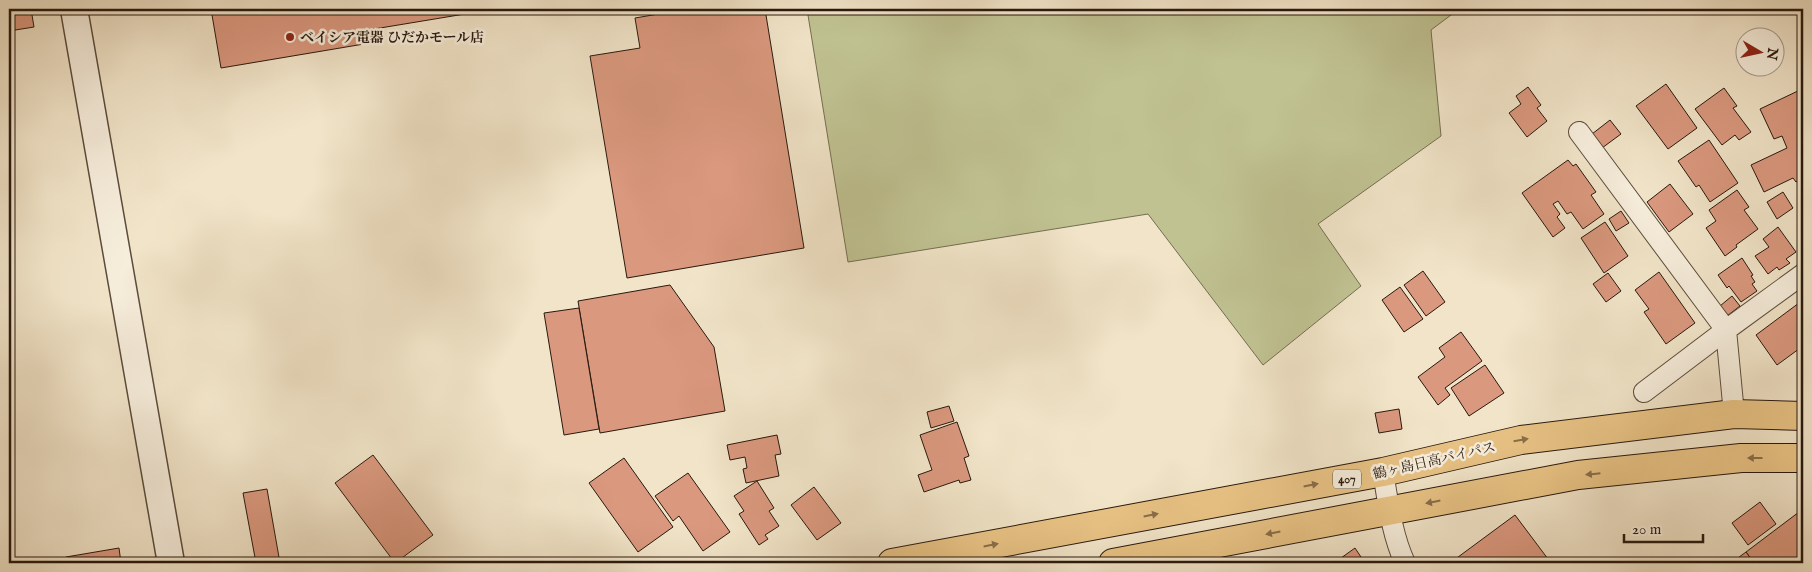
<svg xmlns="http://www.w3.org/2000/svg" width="1812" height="572" font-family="'IM FELL English','Noto Serif JP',serif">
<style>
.green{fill:#c0c292;stroke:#746e50}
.building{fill:#da987e;stroke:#29190e}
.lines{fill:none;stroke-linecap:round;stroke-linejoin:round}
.minor-casing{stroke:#5b4c3c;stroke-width:22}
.tertiary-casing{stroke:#5b4c3c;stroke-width:29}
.trunk-casing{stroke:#29190e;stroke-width:30}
.minor{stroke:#f6eddb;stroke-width:20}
.tertiary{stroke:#f6eddb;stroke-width:26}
.trunk{stroke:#e8c284;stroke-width:28}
.oneway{fill:#886e49}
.poi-dot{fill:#8f2418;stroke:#f6eddb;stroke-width:2}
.labels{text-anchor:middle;stroke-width:5;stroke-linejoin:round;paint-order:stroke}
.shield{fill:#f6eddb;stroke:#66594c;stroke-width:1}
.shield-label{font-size:12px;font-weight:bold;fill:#29190e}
.poi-label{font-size:14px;font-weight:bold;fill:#29190e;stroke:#f6eddb;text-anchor:start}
.street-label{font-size:14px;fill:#29190e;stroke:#f6eddb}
</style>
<rect width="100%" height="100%" fill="#f1e4c8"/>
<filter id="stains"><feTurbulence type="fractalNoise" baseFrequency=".004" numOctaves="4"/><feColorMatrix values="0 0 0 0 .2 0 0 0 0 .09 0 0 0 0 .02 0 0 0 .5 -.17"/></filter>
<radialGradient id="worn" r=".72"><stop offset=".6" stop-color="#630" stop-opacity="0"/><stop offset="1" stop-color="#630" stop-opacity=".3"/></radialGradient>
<polygon class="green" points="807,9 912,9 912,10 923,9 1459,9 1431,30 1441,136 1318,224 1361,286 1263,365 1148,214 848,262"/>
<g class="building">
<polygon points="9,9 31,9 34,27 9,31"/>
<polygon points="211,9 495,9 362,31 364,44 221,68"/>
<polygon points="681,9 765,9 804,248 627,278 590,56 640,48 635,18 682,10"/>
<polygon points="1666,84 1697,128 1668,149 1636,106"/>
<polygon points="1528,87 1541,105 1537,108 1547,121 1527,137 1509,113 1521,104 1516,96"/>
<polygon points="1724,88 1737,106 1733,108 1751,132 1739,140 1735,135 1722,145 1695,109"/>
<polygon points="1800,90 1803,98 1803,178 1796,182 1793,178 1764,192 1751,165 1787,148 1782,136 1774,139 1760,109"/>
<polygon points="1610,120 1621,134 1602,148 1592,134"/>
<polygon points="1709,140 1738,183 1710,202 1699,185 1696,187 1678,161"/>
<polygon points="1568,160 1573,166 1576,164 1596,192 1591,195 1604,214 1583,229 1571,212 1567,214 1558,201 1553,204 1560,214 1557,217 1565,228 1553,237 1522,193"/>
<polygon points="1670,184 1693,214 1669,232 1647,202"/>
<polygon points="1737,190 1749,207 1744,210 1758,229 1736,245 1737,247 1725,256 1706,228 1716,221 1709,210"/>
<polygon points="1783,192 1793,208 1777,219 1767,202"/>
<polygon points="1621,211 1629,223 1616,231 1609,219"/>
<polygon points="1605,222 1628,256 1604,273 1581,238"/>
<polygon points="1778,227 1796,252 1786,259 1790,263 1779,270 1777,267 1768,274 1755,256 1769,247 1763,239"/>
<polygon points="1742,258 1753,275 1751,276 1755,282 1752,284 1757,291 1741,302 1729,286 1727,288 1718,275"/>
<polygon points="1423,271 1445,302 1426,316 1404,285"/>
<polygon points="1659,272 1695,323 1666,344 1644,312 1649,309 1635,290"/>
<polygon points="1608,273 1621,291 1606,302 1593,284"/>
<polygon points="670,285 714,347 725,411 600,433 578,301"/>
<polygon points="1400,287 1423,319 1404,332 1382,300"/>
<polygon points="1732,296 1740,306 1727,316 1720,306"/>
<polygon points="1803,300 1803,346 1777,365 1756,335"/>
<polygon points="579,308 599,429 564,435 544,313"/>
<polygon points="1461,332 1482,361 1445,388 1450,395 1438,405 1418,377 1445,357 1439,348"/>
<polygon points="1485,365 1504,393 1469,416 1451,388"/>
<polygon points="949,406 954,421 931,428 927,412"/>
<polygon points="1399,409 1402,429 1379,433 1375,413"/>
<polygon points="957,422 969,456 964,458 971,480 960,483 959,480 924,492 918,475 932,470 920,435"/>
<polygon points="777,435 781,454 775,455 779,476 746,483 743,469 747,468 745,457 730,460 727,445"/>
<polygon points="373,455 433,535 395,563 335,483"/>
<polygon points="624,458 673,527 638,552 589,483"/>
<polygon points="688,473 730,532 703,551 679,516 673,521 655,496"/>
<polygon points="757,481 774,508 769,511 779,526 765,535 768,539 759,545 739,514 744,511 734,496"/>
<polygon points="814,487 841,523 817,540 791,505"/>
<polygon points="267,489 280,563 256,563 243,493"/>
<polygon points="1760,502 1776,524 1748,545 1732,523"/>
<polygon points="1803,509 1803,563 1754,563 1746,552"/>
<polygon points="1515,515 1551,563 1450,563"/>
<polygon points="119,548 121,563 67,563 66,557"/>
<polygon points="1355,548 1365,563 1334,563"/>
<polygon points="1746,552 1754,563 1731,563"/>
</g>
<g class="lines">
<g class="minor-casing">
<g id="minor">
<polyline points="1579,132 1726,330 1644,392"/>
<polyline points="1734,414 1726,330 1803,274"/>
<path d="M1383 472C1388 502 1392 535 1405 563"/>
</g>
</g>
<g class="tertiary-casing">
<polyline id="tertiary" points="74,9 171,563"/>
</g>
<g class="trunk-casing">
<g id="trunk">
<polyline points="892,563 1383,472 1521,440 1734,414 1803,416"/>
<polyline points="1113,563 1578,475 1741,458 1803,458"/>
</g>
</g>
<use href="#minor" class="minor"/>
<use href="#tertiary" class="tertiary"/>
<use href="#trunk" class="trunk"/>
</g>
<defs><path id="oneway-solid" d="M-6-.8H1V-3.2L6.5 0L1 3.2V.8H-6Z" transform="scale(1.25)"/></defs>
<g class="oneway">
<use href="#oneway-solid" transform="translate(1521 440) rotate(-10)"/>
<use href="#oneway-solid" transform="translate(1755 458) rotate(180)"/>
<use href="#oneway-solid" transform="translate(1593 474) rotate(174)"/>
<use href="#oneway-solid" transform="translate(1311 485) rotate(-11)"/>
<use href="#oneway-solid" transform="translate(1433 502) rotate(169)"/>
<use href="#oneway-solid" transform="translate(1151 515) rotate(-11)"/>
<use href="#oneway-solid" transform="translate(1273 533) rotate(169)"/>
<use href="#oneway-solid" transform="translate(991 545) rotate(-11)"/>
</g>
<circle class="poi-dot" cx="290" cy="37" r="5"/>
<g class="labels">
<rect class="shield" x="1333" y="469.5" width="28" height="19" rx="4"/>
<g class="shield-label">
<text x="1347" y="483">407</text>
</g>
<g class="poi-label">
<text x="300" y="42">ベイシア電器 ひだかモール店</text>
</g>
<g class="street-label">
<text transform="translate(1434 460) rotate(-13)" y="5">鶴ヶ島日高バイパス</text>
</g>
</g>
<rect width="1812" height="572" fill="none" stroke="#f1e4c8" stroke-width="30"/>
<rect x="10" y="10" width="1792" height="552" fill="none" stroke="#29190e" stroke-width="2.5"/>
<rect x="15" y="15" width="1782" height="542" fill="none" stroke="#29190e"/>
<g transform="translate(1760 52) rotate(99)"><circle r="24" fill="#f6eddb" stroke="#a49889"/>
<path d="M0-4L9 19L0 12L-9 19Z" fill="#8f2418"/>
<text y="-8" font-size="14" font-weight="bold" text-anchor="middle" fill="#29190e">N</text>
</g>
<path d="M1624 534v8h79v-8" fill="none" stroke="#29190e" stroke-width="2.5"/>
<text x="1632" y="534" font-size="15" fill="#29190e" stroke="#f6eddb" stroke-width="4" paint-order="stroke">20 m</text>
<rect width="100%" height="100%" filter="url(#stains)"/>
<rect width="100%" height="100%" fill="url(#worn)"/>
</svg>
